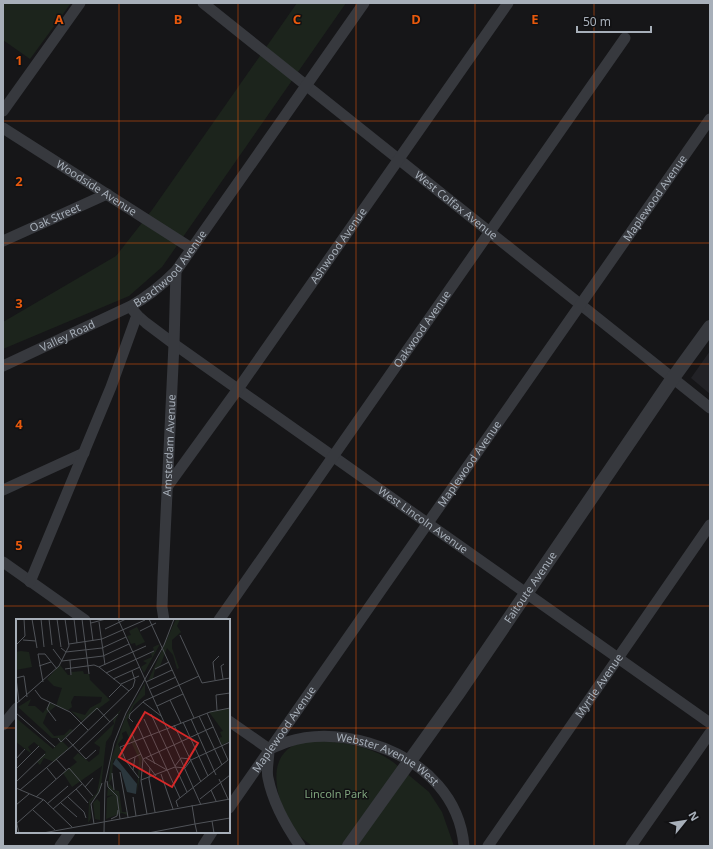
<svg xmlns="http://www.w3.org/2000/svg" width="713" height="849" font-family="'Noto Sans',sans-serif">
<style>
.built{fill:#222226}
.green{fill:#1c241c}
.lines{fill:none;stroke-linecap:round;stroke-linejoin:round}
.minor{stroke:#37393e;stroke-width:11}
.tertiary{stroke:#37393e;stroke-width:14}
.grid{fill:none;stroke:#e8590c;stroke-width:1;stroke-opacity:0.55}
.labels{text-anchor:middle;stroke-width:3;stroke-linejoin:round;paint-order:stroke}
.street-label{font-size:11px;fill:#a7afb9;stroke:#111113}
.park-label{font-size:11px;fill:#7fa57d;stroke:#111113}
.inset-road{fill:none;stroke:#505358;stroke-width:1}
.view{fill:#d62828;fill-opacity:0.15;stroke:#d62828;stroke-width:2}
.inset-edge{fill:none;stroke:#a7afb9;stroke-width:2}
.grid-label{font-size:13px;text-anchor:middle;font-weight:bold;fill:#e8590c;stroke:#111113;stroke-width:3;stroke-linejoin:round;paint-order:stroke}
</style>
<rect width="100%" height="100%" fill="#161618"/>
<polygon class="built" points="710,351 710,394 691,378"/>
<g class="green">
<polygon points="3,3 71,3 30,59 3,40"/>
<polygon points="297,3 346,3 162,267 129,296 3,349 3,322 116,256 152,210"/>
<path d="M313 740C340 742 370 745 393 762L429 792 442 812 454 846H312C307 842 301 838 298 834 282 815 266 772 285 752 292 744 303 742 313 740Z"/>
</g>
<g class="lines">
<g class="minor">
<path id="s1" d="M203 3 710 408"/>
<polyline points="3,111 80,3"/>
<path id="s2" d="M3 128 191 248"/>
<path id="s3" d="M3 241 107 194"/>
<path id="s4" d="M137 315 146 323 174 344 710 723"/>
<path id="s5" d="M3 366 131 306C149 296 162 285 176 271L364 3"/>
<path id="s6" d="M167 487 238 389 508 3"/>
<polyline points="3,490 84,453"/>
<polyline points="3,562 85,620"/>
<polyline points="30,582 111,387 137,315 133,310"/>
<path id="s7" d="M164 620 162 607 163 578 174 344 176 271"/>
<path id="s8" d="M219 620 625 38"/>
<polyline points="229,721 269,749"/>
<polyline points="3,725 17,708"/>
<path id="s9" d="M270 749C275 747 281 744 287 742 336 726 404 746 438 785 453 802 462 823 464 846"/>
<path d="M269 750C269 759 266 770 268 778 273 803 286 826 300 846"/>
<path id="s10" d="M229 808 710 119"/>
<polyline points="60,846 70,832"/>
<polyline points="203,846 212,832"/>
<path id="s11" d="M488 846 710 525"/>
<polyline points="631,846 710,733"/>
</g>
<path class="tertiary" id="s12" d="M349 846 457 695 673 378 710 327"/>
</g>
<path class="grid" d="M119 3V620M238 3V846M356 3V846M475 3V846M594 3V846M3 121H710M3 243H710M3 364H710M3 485H710M3 606H710M3 728H17M229 728H710M119 832V846"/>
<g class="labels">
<g class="street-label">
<text dy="4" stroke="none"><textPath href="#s2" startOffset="111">Woodside Avenue</textPath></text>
<text dy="4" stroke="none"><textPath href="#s10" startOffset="744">Maplewood Avenue</textPath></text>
<text dy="4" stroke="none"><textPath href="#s1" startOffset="324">West Colfax Avenue</textPath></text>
<text dy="4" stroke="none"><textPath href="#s3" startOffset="57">Oak Street</textPath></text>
<text dy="4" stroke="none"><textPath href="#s6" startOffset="296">Ashwood Avenue</textPath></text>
<text dy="4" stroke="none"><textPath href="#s5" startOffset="196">Beachwood Avenue</textPath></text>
<text dy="4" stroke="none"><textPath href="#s8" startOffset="355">Oakwood Avenue</textPath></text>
<text dy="4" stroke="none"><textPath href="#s5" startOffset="71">Valley Road</textPath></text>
<text dy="4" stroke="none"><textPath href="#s7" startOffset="175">Amsterdam Avenue</textPath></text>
<text dy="4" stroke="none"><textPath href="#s10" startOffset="420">Maplewood Avenue</textPath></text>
<text dy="4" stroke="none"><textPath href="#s4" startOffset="352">West Lincoln Avenue</textPath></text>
<text dy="4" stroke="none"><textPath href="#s12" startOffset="316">Faitoute Avenue</textPath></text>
<text dy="4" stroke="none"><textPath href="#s11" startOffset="195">Myrtle Avenue</textPath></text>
<text dy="4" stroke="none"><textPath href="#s10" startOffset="96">Maplewood Avenue</textPath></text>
<text dy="4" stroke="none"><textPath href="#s9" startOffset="125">Webster Avenue West</textPath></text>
</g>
<g class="park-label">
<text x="336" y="798">Lincoln Park</text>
</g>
</g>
<g transform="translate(16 619)">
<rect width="214" height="214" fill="#161618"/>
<path d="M160 0H164L161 7 165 13 156 21V29L163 49 161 50 157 36 151 29 144 47 139 50 137 60 132 62ZM121 8 129 23 120 27 119 24 115 25 111 17 115 16 113 12ZM144 25 128 54 125 48 131 44 127 42 136 38 135 34 138 32 137 28ZM5 32 13 33 16 48 0 51V33ZM44 46 52 56H56L55 53 67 52 68 55H73L74 61 94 81 66 102 55 92 69 96 74 89 85 83 86 78 58 77 55 83 56 88 52 91 40 87 31 94 27 104 38 117 48 116 54 110 57 111 46 122 53 129 38 143 28 139 24 146 21 143 30 133 18 123 12 128 16 135 0 123V99L37 130 45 122 42 119H36L2 88 15 80 12 87H19L27 94 34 84 40 87 46 69 38 67 31 60ZM129 64V76L118 86 111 101 126 140 121 175 123 140 110 112 106 114 107 119 102 125 108 138 100 141V139L97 142 96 160 93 164 98 171 103 172 106 193H111V196L106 194 90 200 91 179 97 176 91 177 95 141 109 99ZM106 89 100 100 92 127 95 116 90 123 85 168 82 175 74 183 75 199 72 204 73 182 81 174 86 147 56 168 47 154 61 143 57 139 62 134 73 143 83 135 84 128 78 124 98 105 97 100ZM214 89V122L206 126 203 119 206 118 204 113 207 112 193 93ZM81 180 84 183V201L79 200 77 184Z" fill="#1c241c"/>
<path d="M100 139 121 165 120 175 111 173 105 152 97 145Z" fill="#2b373d"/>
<path class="inset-road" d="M16 0 21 29M25 0 28 28M33 0 36 26M41 0 45 28M58 0 61 24M66 0 73 55M74 0 77 22M102 0 185 186M133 0 178 99M83 3 89 46M75 4 90 0M89 10 110 0M124 12 140 4M164 16 186 64 214 59M7 21 20 22M53 25 86 20 129 1M0 26 9 17 8 0M45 29 50 33 86 29 110 18M37 30 46 42 87 37 113 25M54 41 55 56M23 47 35 43M83 48 113 72M49 50 78 46 83 48 130 27M139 50 153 43M90 54 138 32M0 59 8 57 11 78M0 59 3 83M97 60 124 48M207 60 205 47 208 45M199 61 197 43 203 37M27 63 22 35H29L41 50M130 63 156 51M105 65 123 57M134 70 160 58M19 71 25 79 54 93 72 111M93 78 105 66M154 81 165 104M34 83 31 90 40 102M127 83 145 97M0 85 43 47 53 27 49 0M141 87 167 75M201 91 200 76 214 74M0 94 39 128M135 95 171 173M183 97 206 146M128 100 164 179M175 100 200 156M117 103 113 99 114 95 128 82 183 57M167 103 192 157M121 105 139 145M158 106 185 163M116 115 127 140 140 157M42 119 45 123 81 89 94 103M50 119 70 140 80 131M63 132 102 95M130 139 151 151M0 140 9 130M40 140 50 151M127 140 197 108M127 140 125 162 131 195M110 142 125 135M159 147 165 139 174 140M31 149 40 160M134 149 133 160 139 193M0 150 23 127M117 151 119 138M104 153 112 198M96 154 98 171M145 155 157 190M123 159 110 142 104 128 194 93 214 89M203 160 212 180M125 161 159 148 169 149 175 141 214 123M91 162 92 168 101 177 104 200M0 163 29 135M69 168 77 159M0 169 28 181 56 208M60 170 72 184M4 171 57 126 117 68 119 61 116 52M195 171 200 182M20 178 53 149 77 177M52 178 68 193 70 199M117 178 120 197M184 180 214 156M45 184 61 198M31 185 52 167M0 186 13 175M162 188 160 182 212 141 191 94M37 190 66 165M17 191 39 211M95 200 101 197 102 191M0 201 3 214M196 202 198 214M0 205 27 181M78 205 75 185 83 173 86 164M27 214 214 180M88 214 89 164 98 124 110 94 148 26 158 0M132 214 179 205 176 186M181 214 179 205 214 199"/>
<path class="view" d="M129 93 182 124 156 168 103 138Z"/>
<rect width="214" height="214" class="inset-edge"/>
</g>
<g class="grid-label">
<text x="59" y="24">A</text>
<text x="178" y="24">B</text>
<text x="297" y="24">C</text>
<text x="416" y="24">D</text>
<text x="535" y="24">E</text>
<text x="19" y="65">1</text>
<text x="19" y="186">2</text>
<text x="19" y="308">3</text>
<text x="19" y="429">4</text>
<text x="19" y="550">5</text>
</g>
<rect width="713" height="849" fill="none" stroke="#a7afb9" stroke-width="8"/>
<g transform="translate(685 821) rotate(60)" stroke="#111113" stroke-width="3" paint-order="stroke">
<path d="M0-3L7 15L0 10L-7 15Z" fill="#a7afb9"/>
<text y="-6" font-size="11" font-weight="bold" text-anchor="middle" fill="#a7afb9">N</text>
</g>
<path d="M577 26v6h74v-6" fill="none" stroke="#a7afb9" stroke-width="2"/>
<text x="583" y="26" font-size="12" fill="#a7afb9" stroke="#111113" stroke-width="3" paint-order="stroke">50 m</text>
</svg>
